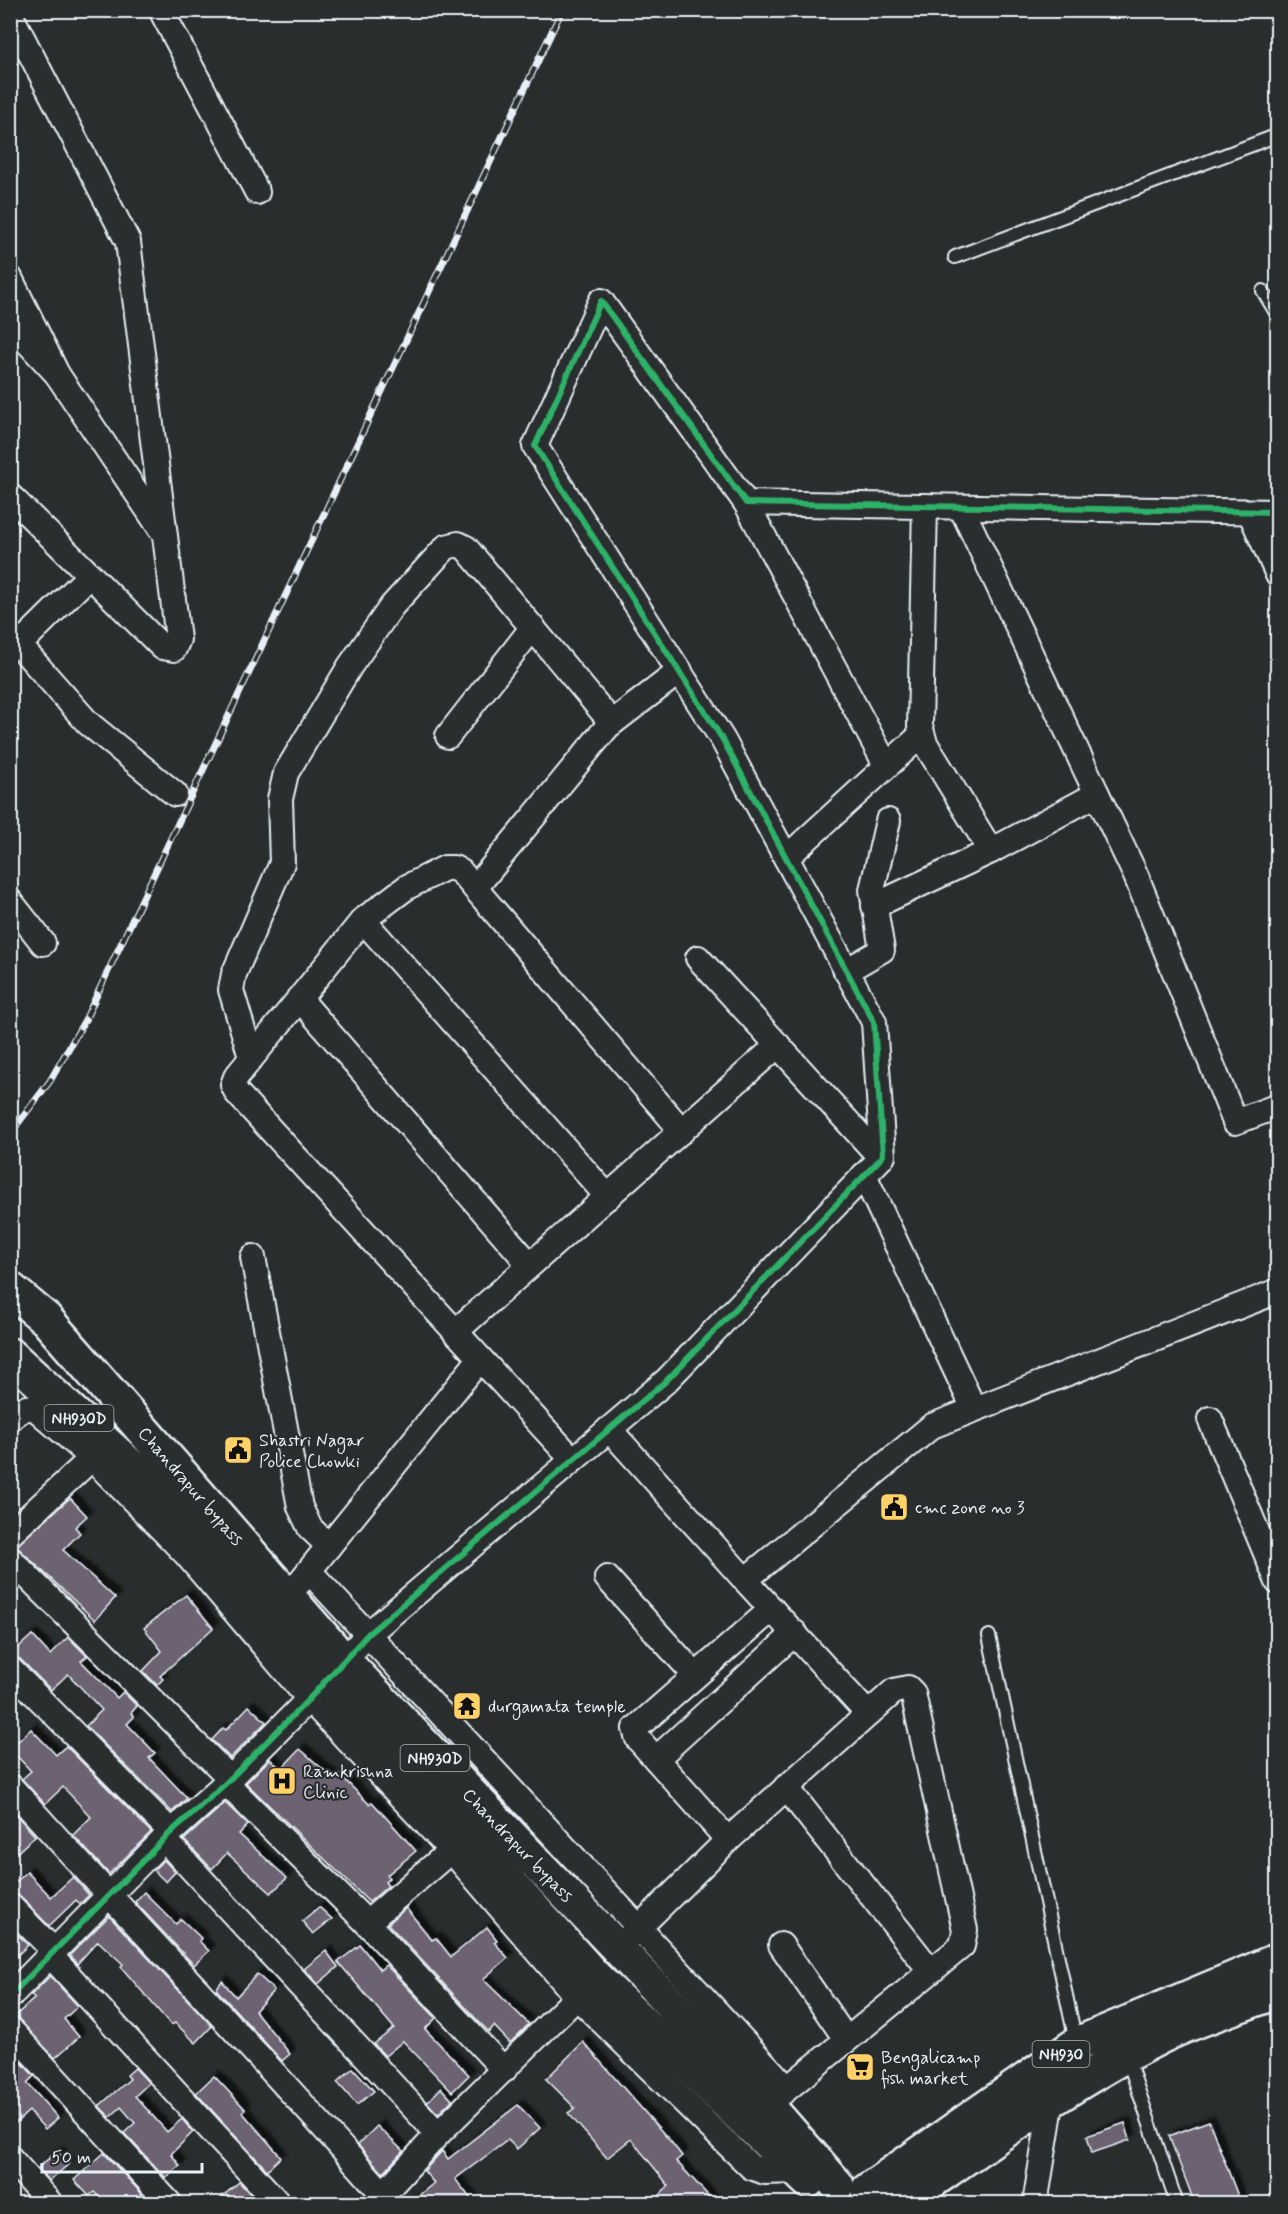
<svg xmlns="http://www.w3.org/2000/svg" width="1288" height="2214" font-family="Mynerve,sans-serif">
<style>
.building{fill:#6c6272;stroke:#e8f1f8;stroke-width:1.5;filter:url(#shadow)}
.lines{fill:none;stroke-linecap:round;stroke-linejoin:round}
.lane-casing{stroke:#e8f1f8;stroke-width:16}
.street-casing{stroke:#e8f1f8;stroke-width:28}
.highway-casing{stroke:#e8f1f8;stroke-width:38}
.lane{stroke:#2a2d2e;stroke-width:12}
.street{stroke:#2a2d2e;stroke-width:24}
.highway{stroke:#2a2d2e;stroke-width:33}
.rail-casing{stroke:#e8f1f8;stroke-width:7}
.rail{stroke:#2a2d2e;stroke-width:4.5;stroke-dasharray:14;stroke-linecap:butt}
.cycleway-casing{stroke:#2a2d2e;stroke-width:10}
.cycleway{stroke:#2db169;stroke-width:6}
.labels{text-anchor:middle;stroke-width:4.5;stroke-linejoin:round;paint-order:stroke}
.shield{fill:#2a2d2e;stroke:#afb6bb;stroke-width:1.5}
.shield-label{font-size:16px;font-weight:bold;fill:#e8f1f8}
.poi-label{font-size:18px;fill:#e8f1f8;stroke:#2a2d2e;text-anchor:start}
.street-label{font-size:18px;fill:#e8f1f8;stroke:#2a2d2e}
</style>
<defs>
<filter id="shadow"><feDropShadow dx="5.5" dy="-5.5" stdDeviation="1.5" flood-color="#0009"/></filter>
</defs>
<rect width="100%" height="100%" fill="#2a2d2e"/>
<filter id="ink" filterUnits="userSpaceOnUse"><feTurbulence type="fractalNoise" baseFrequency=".0167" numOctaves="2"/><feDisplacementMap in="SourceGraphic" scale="12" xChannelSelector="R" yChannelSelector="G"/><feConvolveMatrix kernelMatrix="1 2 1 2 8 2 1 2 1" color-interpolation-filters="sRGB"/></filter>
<g filter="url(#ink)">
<g class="building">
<polygon points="70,1498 87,1516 75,1527 80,1533 63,1550 115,1598 95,1620 16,1546"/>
<polygon points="186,1595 213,1628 160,1676 163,1679 157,1685 143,1671 162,1651 144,1628"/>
<polygon points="32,1635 50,1655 68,1637 87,1656 81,1661 117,1698 123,1692 137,1706 131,1713 134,1717 127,1724 155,1753 149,1758 187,1798 172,1812 86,1726 102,1710 68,1674 51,1690 20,1659 10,1655"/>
<polygon points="249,1706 266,1722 230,1758 212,1740 223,1728 226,1730"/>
<polygon points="31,1729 56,1755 66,1746 151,1832 109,1874 73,1835 91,1817 63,1787 45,1804 22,1779 31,1771 10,1749"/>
<polygon points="300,1749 335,1780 340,1775 369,1804 372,1802 416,1851 387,1875 389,1878 385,1882 388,1886 369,1902 246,1783 270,1759 281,1769"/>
<polygon points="225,1803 248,1825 239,1834 287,1878 271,1893 227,1853 212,1869 184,1840"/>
<polygon points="10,1808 35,1836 10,1859"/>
<polygon points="164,1860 175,1872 166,1882 153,1870"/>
<polygon points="27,1872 51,1897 73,1877 89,1895 80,1904 76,1900 49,1926 20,1896 10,1892 10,1887"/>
<polygon points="144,1892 176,1924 181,1919 201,1938 199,1941 209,1951 194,1965 135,1902"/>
<polygon points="319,1907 332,1919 313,1934 302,1921"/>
<polygon points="406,1908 432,1940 436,1938 451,1957 487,1927 497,1940 494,1942 508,1958 483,1979 529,2024 510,2043 494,2026 489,2032 480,2023 388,1924"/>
<polygon points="109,1916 212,2026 196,2043 175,2023 171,2025 121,1967 123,1964 98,1941 77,1964 70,1955"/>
<polygon points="10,1927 28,1945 10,1962"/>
<polygon points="360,1945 380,1970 386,1965 436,2018 425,2029 469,2075 452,2092 403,2041 385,2056 374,2044 394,2028 338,1962"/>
<polygon points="326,1951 338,1967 318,1984 304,1969"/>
<polygon points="257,1974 274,1990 255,2011 290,2054 282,2061 216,1989 222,1981 236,1997"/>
<polygon points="50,1976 78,2006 64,2019 79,2037 55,2058 15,2016 35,1998 31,1995"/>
<polygon points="583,2042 671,2142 682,2156 676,2161 716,2204 651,2204 669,2186 631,2139 607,2158 568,2113 575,2108 546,2079"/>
<polygon points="22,2063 34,2076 27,2083 58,2118 45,2129 29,2111 10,2128 10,2064 15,2069"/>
<polygon points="135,2068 149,2083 135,2096 167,2132 182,2119 193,2132 171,2154 180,2166 166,2178 124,2133 135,2123 121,2107 110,2117 99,2106 130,2079 127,2075"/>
<polygon points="353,2068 374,2091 357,2105 337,2082"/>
<polygon points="214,2076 245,2109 242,2112 281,2157 267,2170 196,2093"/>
<polygon points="441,2088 452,2100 438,2114 427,2102"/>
<polygon points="518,2105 540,2128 517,2149 508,2140 455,2179 475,2204 408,2204 434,2183 424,2171 442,2151 448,2159"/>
<polygon points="1209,2121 1241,2204 1195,2204 1169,2136"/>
<polygon points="1125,2123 1130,2140 1092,2153 1087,2136"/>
<polygon points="377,2126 403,2151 383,2173 358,2145"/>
<polygon points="57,2151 69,2164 49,2181 38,2168"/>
<polygon points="104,2153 142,2194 133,2204 106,2204 94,2192 89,2196 74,2180"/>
<polygon points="239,2182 256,2200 251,2204 214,2204"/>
</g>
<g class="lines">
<g class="lane-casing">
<g id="lane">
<polyline points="955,257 1278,135"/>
<polyline points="1263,291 1278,316"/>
<polyline points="989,1636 1076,2042"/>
<polyline points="1127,2057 1177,2204"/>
</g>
</g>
<g class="street-casing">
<g id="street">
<polyline points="161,10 257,192"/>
<polyline points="10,14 128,242 178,639 174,649 162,647 90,575"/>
<polyline points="10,278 57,374 10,323"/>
<polyline points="57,374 161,529"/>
<polyline points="10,496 90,575 19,645 88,723 175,794"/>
<polyline points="746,503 886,765"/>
<polyline points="925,506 920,726 925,743 991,851"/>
<polyline points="961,507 1136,876 1235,1122 1278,1106"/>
<polyline points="1250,512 1278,575"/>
<polyline points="448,736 533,627"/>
<polyline points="786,858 921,735"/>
<polyline points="475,888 608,726 680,671"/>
<polyline points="10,901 43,943"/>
<polyline points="874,906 991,851 1097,794"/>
<polyline points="363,920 608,1197"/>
<polyline points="698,958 881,1158"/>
<polyline points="846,971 882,950 872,890 888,821"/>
<polyline points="299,998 530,1265"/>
<polyline points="251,1057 231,990 234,974 282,863 280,799 286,773 350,666 392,606 446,547 458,544 466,548 612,723"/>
<polyline points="864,1175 974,1409"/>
<polyline points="253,1257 300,1507 310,1528 329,1546"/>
<polyline points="455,1332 778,1045"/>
<path d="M10 1419C18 1412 24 1406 35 1408L92 1458 186 1554 309 1699 451 1850 577 1997 751 2167 765 2172 797 2171"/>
<polyline points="1210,1419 1278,1582"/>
<polyline points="609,1429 745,1580 932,1426 1278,1291"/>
<polyline points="573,1460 237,1093 233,1085 236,1077 363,920 407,887 445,868 454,868 461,872 682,1131"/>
<polyline points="10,1534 92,1458"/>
<polyline points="10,1559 230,1778"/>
<polyline points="309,1571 787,2088"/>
<polyline points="607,1578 695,1675"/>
<polyline points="745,1580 868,1714"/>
<polyline points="299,1583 480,1359"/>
<polyline points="10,1669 171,1832"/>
<polyline points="656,1759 795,1633"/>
<polyline points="226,1783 367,1923 504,2070"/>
<path d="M10 1786C133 1924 262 2056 383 2194"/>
<polyline points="786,1787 930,1970"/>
<polyline points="164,1839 438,2134"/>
<polyline points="728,1840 638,1739 635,1729 772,1609"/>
<polyline points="10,1906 55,1952"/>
<polyline points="367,1923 462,1841"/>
<polyline points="781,1945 846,2039"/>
<polyline points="617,1949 728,1840 894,1691 908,1688 913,1693 965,1930 962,1946 767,2105"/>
<polyline points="50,1955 279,2204"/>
<polyline points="10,1996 171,1832 226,1783 309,1699 368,1634 666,1381 883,1156 874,1022 723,740 535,446 601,301 746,503 1278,512"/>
<polyline points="10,2029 170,2204"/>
<polyline points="10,2158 51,2204"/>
<polyline points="374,2204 438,2134 588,1986"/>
<polyline points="1035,2204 1052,2099"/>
</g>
</g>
<g class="highway-casing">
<g id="highway">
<polyline points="10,1289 46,1319 344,1661 767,2105 837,2185"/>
<polyline points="10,1355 147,1481 596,1978 808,2181"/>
<polyline points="868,2190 1077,2044 1278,1960"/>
<path d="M899 2204C985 2145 1069 2083 1162 2036 1199 2018 1240 2006 1278 1991"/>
</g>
</g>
<use href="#lane" class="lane"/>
<use href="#street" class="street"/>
<use href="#highway" class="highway"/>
<g class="rail-casing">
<polyline id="rail" points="10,1134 50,1081 86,1018 562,10"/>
</g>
<use href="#rail" class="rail"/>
<g class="cycleway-casing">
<polyline id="cycleway" points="10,1996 171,1832 226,1783 309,1699 368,1634 666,1381 883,1156 874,1022 723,740 535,446 601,301 746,503 1278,512"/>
</g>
<use href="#cycleway" class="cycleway"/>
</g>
</g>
<defs>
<g id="civic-square" transform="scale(1.5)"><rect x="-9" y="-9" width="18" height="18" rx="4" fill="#ffd166" stroke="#2a2d2e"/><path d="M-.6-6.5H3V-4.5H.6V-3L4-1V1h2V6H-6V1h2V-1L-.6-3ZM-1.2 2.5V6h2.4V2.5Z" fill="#111"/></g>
<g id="temple-square" transform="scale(1.5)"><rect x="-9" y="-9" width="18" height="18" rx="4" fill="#ffd166" stroke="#2a2d2e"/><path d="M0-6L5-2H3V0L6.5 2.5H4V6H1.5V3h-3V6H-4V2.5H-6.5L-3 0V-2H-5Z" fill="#111"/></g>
<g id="hospital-square" transform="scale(1.5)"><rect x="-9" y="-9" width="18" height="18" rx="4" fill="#ffd166" stroke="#2a2d2e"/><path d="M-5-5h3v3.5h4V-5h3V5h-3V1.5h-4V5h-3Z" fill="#111"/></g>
<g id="supermarket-square" transform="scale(1.5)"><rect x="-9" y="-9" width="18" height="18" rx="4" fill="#ffd166" stroke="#2a2d2e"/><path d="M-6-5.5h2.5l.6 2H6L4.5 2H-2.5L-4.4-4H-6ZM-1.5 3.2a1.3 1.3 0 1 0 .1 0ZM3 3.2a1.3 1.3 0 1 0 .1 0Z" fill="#111"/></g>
</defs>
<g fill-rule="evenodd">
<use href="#civic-square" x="238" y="1450"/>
<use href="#civic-square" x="894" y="1507"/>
<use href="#temple-square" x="467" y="1706"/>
<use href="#hospital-square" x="282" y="1781"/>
<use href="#supermarket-square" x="860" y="2067"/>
</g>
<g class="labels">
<g class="shield">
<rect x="44.5" y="1405" width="69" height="26" rx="4.5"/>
<rect x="400.5" y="1745" width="69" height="26" rx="4.5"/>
<rect x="1032.5" y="2041" width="57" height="26" rx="4.5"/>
</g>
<g class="shield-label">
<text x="79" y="1424">NH930D</text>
<text x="435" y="1764">NH930D</text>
<text x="1061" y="2060">NH930</text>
</g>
<g class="poi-label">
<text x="259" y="1446">Shastri Nagar<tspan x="259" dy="21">Police Chowki</tspan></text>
<text x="915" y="1513">cmc zone no 3</text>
<text x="488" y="1712">durgamata temple</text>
<text x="303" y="1777">Ramkrishna<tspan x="303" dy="21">Clinic</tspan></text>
<text x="881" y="2063">Bengalicamp<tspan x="881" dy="21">fish market</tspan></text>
</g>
<g class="street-label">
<text transform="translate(191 1486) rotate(49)" y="6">Chandrapur bypass</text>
<text transform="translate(518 1845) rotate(46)" y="6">Chandrapur bypass</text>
</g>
</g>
<rect width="1288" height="2214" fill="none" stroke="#2a2d2e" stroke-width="36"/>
<rect x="18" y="18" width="1252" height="2178" fill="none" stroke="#e8f1f8" stroke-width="2" filter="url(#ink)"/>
<path d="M42 2163v9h160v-9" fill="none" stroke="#e8f1f8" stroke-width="3"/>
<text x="51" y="2163" font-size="18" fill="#e8f1f8" stroke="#2a2d2e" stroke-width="4.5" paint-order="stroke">50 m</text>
</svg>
